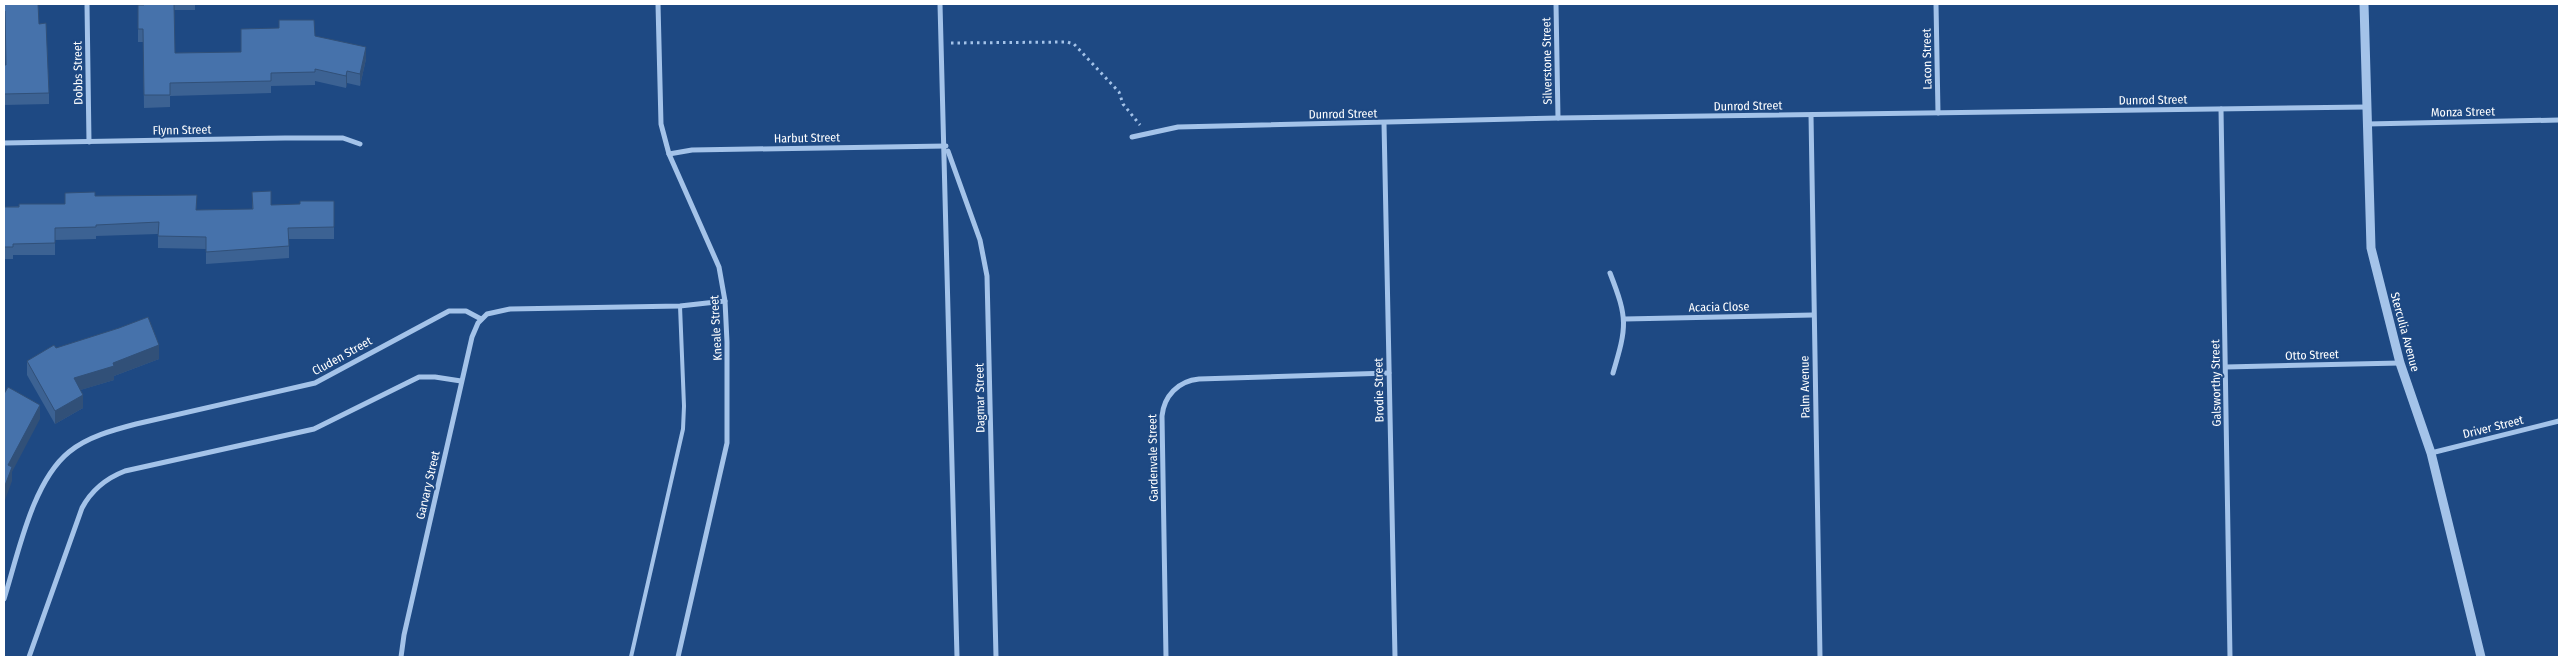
<svg xmlns="http://www.w3.org/2000/svg" width="2563" height="661" font-family="'Fira Sans Condensed',sans-serif">
<style>
.lines{fill:none;stroke-linecap:round;stroke-linejoin:round}
.path{stroke:#a4c3e9;stroke-width:3;stroke-dasharray:2.5 4;stroke-linecap:butt}
.service{stroke:#a4c3e9;stroke-width:4}
.minor{stroke:#a4c3e9;stroke-width:5}
.tertiary{stroke:#a4c3e9;stroke-width:9}
.wall{fill:#3c6293}
.shaded-wall{fill:#315078}
.building{fill:#4672ab;stroke:#315078}
.labels{text-anchor:middle;stroke-width:4;stroke-linejoin:round;paint-order:stroke}
.street-label{font-size:12px;fill:#fff;stroke:#1e4983}
</style>
<rect width="100%" height="100%" fill="#1e4983"/>
<g class="lines">
<polyline class="path" points="951,43 1067,42 1074,44 1119,92 1123,104 1140,125"/>
<polyline class="service" points="631,657 683,429 684,406 680,306"/>
<g class="minor">
<polyline points="87,4 89,142"/>
<polyline points="658,4 661,124 669,154 719,267 725,301 727,342 727,443 678,657"/>
<polyline points="940,4 957,657"/>
<polyline points="1556,4 1558,118"/>
<polyline points="1936,4 1938,113"/>
<polyline points="2221,109 2230,657"/>
<polyline points="1811,115 1820,657"/>
<polyline points="1384,123 1395,657"/>
<polyline points="2367,124 2559,120"/>
<polyline points="1132,137 1178,127 1558,118 2366,107"/>
<polyline points="4,143 285,138 343,138 360,144"/>
<polyline points="948,151 980,240 987,276 996,657"/>
<polyline points="669,154 692,150 946,146"/>
<path d="M1610 273C1628 319 1627 326 1613 373"/>
<polyline points="1625,319 1813,315"/>
<polyline points="2226,367 2400,363"/>
<polyline points="2431,453 2559,421"/>
<path d="M4 599C18 555 32 482 69 452 87 437 113 430 136 424L315 383 449 311H466L481 319"/>
<path d="M29 657 82 508C91 491 107 478 125 471L314 429 419 377H435L461 381"/>
<polyline points="401,657 404,635 472,337 478,323 487,314 510,309 680,306 725,301"/>
<path d="M1166 657 1162 416C1164 396 1178 381 1199 379L1389 373"/>
</g>
<polyline class="tertiary" points="2364,4 2371,248 2400,363 2431,453 2481,657"/>
</g>
<g class="wall">
<polygon points="4,4 39,24 49,93 49,104 4,105 4,65 6,65 5,22 4,22"/>
<polygon points="144,4 195,4 195,10 174,10 175,53 241,52 315,36 366,59 360,86 347,83 346,88 315,81 315,85 271,86 271,93 170,96 170,107 144,108 143,42 138,42 138,5 144,5"/>
<polygon points="252,192 271,205 300,204 334,201 334,239 289,239 289,258 206,264 206,249 158,248 158,234 96,236 96,239 55,240 55,255 13,255 13,259 4,259 4,207 65,204 95,196 197,210 252,209"/>
<polygon points="56,348 159,359 114,376 114,380 80,390 83,408 55,424 27,375 27,361"/>
</g>
<g class="shaded-wall">
<polygon points="366,47 366,59 360,86 360,74"/>
<polygon points="347,71 347,83 346,88 346,76"/>
<polygon points="159,345 159,359 114,376 114,380 74,392 74,378"/>
<polygon points="83,395 83,408 55,424 55,411"/>
<polygon points="40,405 40,419 12,472 12,481 4,503 4,488 8,465"/>
</g>
<g class="building">
<polygon points="4,4 38,4 39,24 46,23 49,93 4,94 4,65 6,65 5,11 4,11"/>
<polygon points="144,4 174,4 175,53 241,52 241,29 279,28 279,20 314,20 315,36 366,47 360,74 347,71 346,76 315,69 315,72 271,73 271,81 170,83 170,95 144,95 143,29 138,29 138,5 144,5"/>
<polygon points="271,191 271,205 300,204 300,201 334,201 334,227 288,228 289,246 206,252 206,237 158,236 159,222 96,225 96,227 55,228 55,243 13,244 13,247 4,247 4,207 19,207 19,204 65,204 65,193 95,192 95,196 197,195 196,210 253,209 252,192"/>
<polygon points="148,317 159,345 113,363 114,366 74,378 83,395 55,411 27,361 54,345 56,348 119,328"/>
<polygon points="8,387 40,405 8,465 12,467 4,488 4,394"/>
</g>
<g class="labels">
<g class="street-label">
<text transform="translate(1927 59) rotate(-91)" y="4">Lacon Street</text>
<text transform="translate(1547 61) rotate(-91)" y="4">Silverstone Street</text>
<text transform="translate(78 73) rotate(-91)" y="4">Dobbs Street</text>
<text transform="translate(2153 100) rotate(-1)" y="4">Dunrod Street</text>
<text transform="translate(1748 106) rotate(-1)" y="4">Dunrod Street</text>
<text transform="translate(2463 112) rotate(-1)" y="4">Monza Street</text>
<text transform="translate(1343 114) rotate(-1)" y="4">Dunrod Street</text>
<text transform="translate(182 130) rotate(-1)" y="4">Flynn Street</text>
<text transform="translate(807 138) rotate(-1)" y="4">Harbut Street</text>
<text transform="translate(1719 307) rotate(-1)" y="4">Acacia Close</text>
<text transform="translate(716 328) rotate(-93)" y="4">Kneale Street</text>
<text transform="translate(2405 332) rotate(75)" y="4">Sterculia Avenue</text>
<text transform="translate(2312 355) rotate(-2)" y="4">Otto Street</text>
<text transform="translate(342 356) rotate(-29)" y="4">Cluden Street</text>
<text transform="translate(2216 383) rotate(-91)" y="4">Galsworthy Street</text>
<text transform="translate(1805 387) rotate(-91)" y="4">Palm Avenue</text>
<text transform="translate(1379 390) rotate(-91)" y="4">Brodie Street</text>
<text transform="translate(980 398) rotate(-91)" y="4">Dagmar Street</text>
<text transform="translate(2493 427) rotate(-14)" y="4">Driver Street</text>
<text transform="translate(1153 458) rotate(-91)" y="4">Gardenvale Street</text>
<text transform="translate(428 485) rotate(-77)" y="4">Garvary Street</text>
</g>
</g>
<rect width="2563" height="661" fill="none" stroke="#ffffff" stroke-width="10"/>
</svg>
